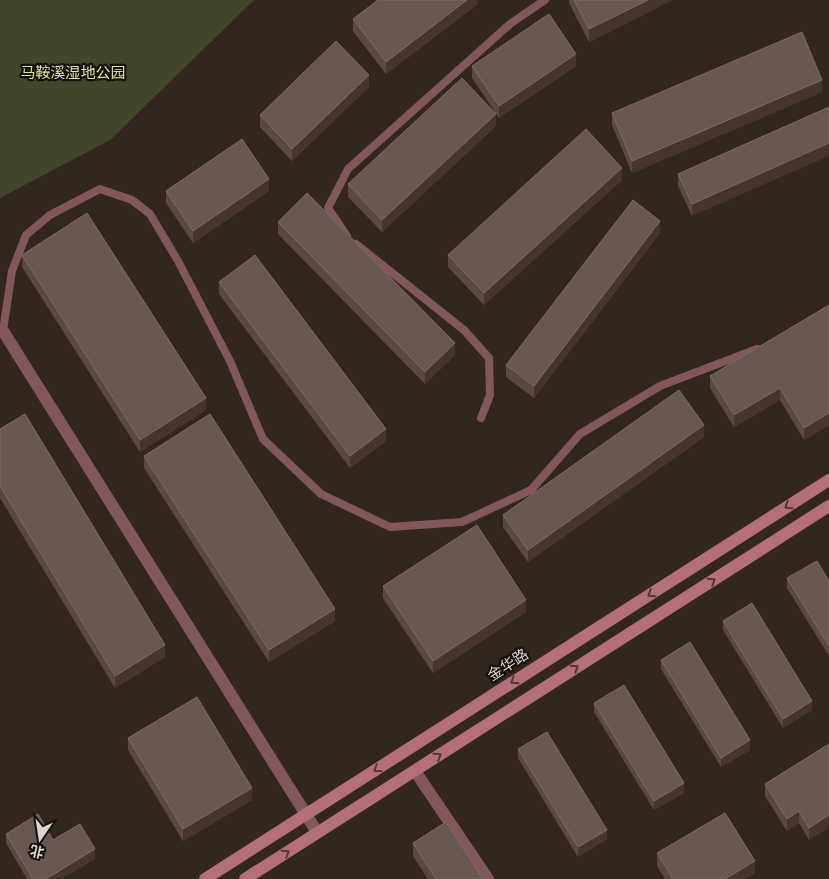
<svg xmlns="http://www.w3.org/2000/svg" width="829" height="879" font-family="Mulish,'Noto Sans SC',sans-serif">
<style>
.green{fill:#41462a}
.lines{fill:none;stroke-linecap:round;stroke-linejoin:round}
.service{stroke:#82575b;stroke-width:8}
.minor{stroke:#82575b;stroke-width:12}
.secondary{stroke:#b46f77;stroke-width:12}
.wall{fill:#5a4943}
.shaded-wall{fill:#44352e}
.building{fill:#685852;stroke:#7a6c66}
.oneway{stroke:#553737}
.labels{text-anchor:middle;stroke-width:4.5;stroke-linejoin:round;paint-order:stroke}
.park-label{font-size:15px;fill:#d9e699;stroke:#16110c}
.street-label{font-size:15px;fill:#dcd4ce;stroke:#16110c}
</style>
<rect width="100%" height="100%" fill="#33271d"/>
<polygon class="green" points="0,0 254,0 110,140 0,198"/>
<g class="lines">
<g class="service">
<polyline points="347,236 328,208 348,169 510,24 545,0"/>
<polyline points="356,244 464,330 489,358 490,395 481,418"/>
<polyline points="3,331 12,271 26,235 50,215 100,189 132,200 150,214 178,261 230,361 263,439 321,494 390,527 462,522 531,490 580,434 660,386 757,349"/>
</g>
<g class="minor">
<polyline points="3,331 317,832"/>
<polyline points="415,771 488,879"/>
</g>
<g class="secondary">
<polyline points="205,879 829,480"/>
<polyline points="245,879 829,506"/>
</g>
</g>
<g class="wall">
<polygon points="478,0 478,4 386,74 353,31 353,19"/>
<polygon points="569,0 672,0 589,42 569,3"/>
<polygon points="472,66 576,66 499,118 472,78"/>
<polygon points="369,87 292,161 260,127 260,115"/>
<polygon points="822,92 632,173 612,125 612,113"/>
<polygon points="829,107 692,216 678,186 678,174"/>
<polygon points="496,126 382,232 348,197 348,184"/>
<polygon points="622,180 484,305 448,267 448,255"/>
<polygon points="166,191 269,191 193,243 166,203"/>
<polygon points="278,222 455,355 425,384 278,234"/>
<polygon points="660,233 534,398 506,377 506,365"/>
<polygon points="22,255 206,410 140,452 22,267"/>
<polygon points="219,282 386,441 350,468 219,294"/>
<polygon points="829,305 829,425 804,440 780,400 734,427 710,388 710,376"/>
<polygon points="0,429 165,657 115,688 0,498"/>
<polygon points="704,437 528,562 503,527 503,515"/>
<polygon points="144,456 335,621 269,662 144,468"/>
<polygon points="787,578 829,581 829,656 787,588"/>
<polygon points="383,586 526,612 433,673 383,598"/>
<polygon points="723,621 812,710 783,728 723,630"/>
<polygon points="661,660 750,750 721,767 661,669"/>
<polygon points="594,703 684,793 654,810 594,712"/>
<polygon points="128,738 252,800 183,841 128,750"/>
<polygon points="829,744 809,840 799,823 787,831 765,796 765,784"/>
<polygon points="518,749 607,839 578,857 518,758"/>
<polygon points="6,834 53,840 95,859 61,879 27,879 6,843"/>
<polygon points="413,843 483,879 428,879 413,856"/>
<polygon points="657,853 755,873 745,879 665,879 657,866"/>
</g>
<g class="shaded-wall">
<polygon points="467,0 478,0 478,4 386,74 386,62"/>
<polygon points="648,0 672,0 589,42 589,29"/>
<polygon points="576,54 576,66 499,118 499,106"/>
<polygon points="369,75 369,87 292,161 292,149"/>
<polygon points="822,80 822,92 632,173 632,161"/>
<polygon points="496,114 496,126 382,232 382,220"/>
<polygon points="829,143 829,156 692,216 692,204"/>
<polygon points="622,168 622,180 484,305 484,293"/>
<polygon points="269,179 269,191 193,243 193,231"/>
<polygon points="660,221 660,233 534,398 534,386"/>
<polygon points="455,343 455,355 425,384 425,372"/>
<polygon points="780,388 780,400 734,427 734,415"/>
<polygon points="206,398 206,410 140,452 140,440"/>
<polygon points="829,413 829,425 804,440 804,428"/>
<polygon points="704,425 704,437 528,562 528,550"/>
<polygon points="386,429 386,441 350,468 350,456"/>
<polygon points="526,600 526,612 433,673 433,661"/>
<polygon points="335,609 335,621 269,662 269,650"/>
<polygon points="165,645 165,657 115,688 115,676"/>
<polygon points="812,701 812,710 783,728 783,719"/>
<polygon points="750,740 750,750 721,767 721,758"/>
<polygon points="684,783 684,793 654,810 654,801"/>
<polygon points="252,788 252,800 183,841 183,829"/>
<polygon points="799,811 799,823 787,831 787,819"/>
<polygon points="829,815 829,828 809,840 809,828"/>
<polygon points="607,830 607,839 578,857 578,847"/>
<polygon points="95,849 95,859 61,879 46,879"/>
<polygon points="755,861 755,873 745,879 725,879"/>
</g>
<g class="building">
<polygon points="378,0 467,0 386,62 353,19"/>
<polygon points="574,0 648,0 589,29"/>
<polygon points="549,14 576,54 499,106 472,66"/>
<polygon points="802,32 822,80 632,161 612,113"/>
<polygon points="336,41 369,75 292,149 260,115"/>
<polygon points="462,78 496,114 382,220 348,184"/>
<polygon points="829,107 829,143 692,204 678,174"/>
<polygon points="586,129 622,168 484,293 448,255"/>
<polygon points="242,139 269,179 193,231 166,191"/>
<polygon points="307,193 455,343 425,372 278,222"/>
<polygon points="633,200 660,221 534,386 506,365"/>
<polygon points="87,213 206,398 140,440 22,255"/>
<polygon points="255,255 386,429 350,456 219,282"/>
<polygon points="829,305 829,413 804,428 780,388 734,415 710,376"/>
<polygon points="679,390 704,425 528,550 503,515"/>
<polygon points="25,414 165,645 115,676 0,486 0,429"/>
<polygon points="210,414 335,609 269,650 144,456"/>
<polygon points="477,525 526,600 433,661 383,586"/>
<polygon points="817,561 829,581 829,646 787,578"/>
<polygon points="752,603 812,701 783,719 723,621"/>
<polygon points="690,642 750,740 721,758 661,660"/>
<polygon points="624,685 684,783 654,801 594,703"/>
<polygon points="197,697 252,788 183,829 128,738"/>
<polygon points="547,732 607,830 578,847 518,749"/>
<polygon points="829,744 829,815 809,828 799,811 787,819 765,784"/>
<polygon points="725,813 755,861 725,879 673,879 657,853"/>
<polygon points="38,814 53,840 80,824 95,849 46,879 33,879 6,834"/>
<polygon points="446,822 483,879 436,879 413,843"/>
</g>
<defs><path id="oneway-chevron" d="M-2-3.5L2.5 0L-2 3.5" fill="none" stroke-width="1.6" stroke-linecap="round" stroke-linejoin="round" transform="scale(1.25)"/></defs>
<g class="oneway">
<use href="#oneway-chevron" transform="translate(788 506) rotate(147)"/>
<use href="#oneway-chevron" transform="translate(712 581) rotate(-33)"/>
<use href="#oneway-chevron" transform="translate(651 594) rotate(147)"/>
<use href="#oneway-chevron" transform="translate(575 668) rotate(-33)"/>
<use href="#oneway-chevron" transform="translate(514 681) rotate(147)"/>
<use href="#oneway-chevron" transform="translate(438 756) rotate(-33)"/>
<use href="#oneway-chevron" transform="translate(377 769) rotate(147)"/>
<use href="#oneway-chevron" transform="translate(286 853) rotate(-33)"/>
</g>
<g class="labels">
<g class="park-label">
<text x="73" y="78">马鞍溪湿地公园</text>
</g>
<g class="street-label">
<text transform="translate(508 665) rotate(-33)" y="5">金华路</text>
</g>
</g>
<g transform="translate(40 839) rotate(193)" stroke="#16110c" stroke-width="4" paint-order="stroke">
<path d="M0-4L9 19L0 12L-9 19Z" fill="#dcd4ce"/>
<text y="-8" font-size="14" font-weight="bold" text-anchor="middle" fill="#dcd4ce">北</text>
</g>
</svg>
